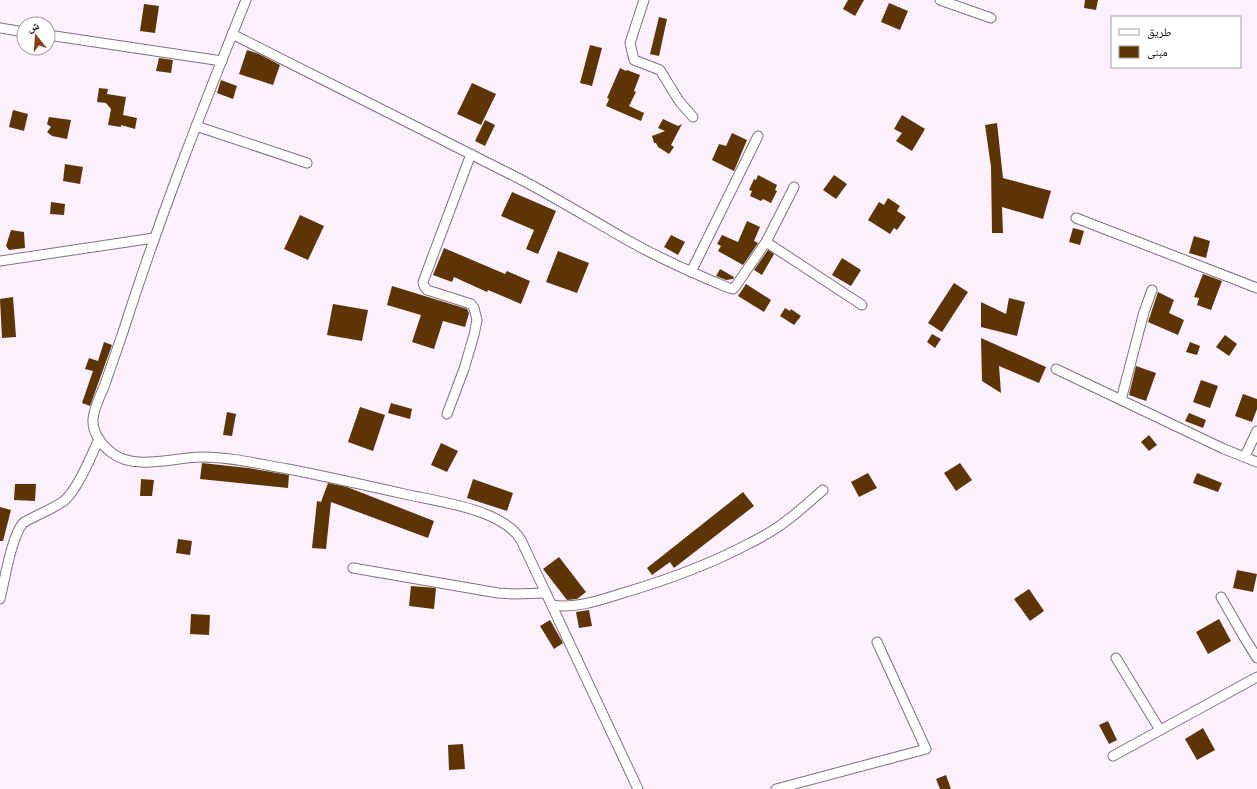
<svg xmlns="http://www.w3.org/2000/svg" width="1257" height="789" font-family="'Varela Round','Noto Naskh Arabic',sans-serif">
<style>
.building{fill:#5d3504}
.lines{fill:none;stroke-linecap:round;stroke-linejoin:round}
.minor-casing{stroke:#7f7180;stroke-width:11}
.minor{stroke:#fff;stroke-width:9}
</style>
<rect width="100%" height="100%" fill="#fef0fe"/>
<g class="building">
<polygon points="848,0 864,0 855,16 843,9"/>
<polygon points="1085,0 1098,0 1096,10 1084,8"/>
<polygon points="889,3 908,11 900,30 881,22"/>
<polygon points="144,4 159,6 155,33 140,31"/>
<polygon points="659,17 667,19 659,56 650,54"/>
<polygon points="590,45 602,48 592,86 580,83"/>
<polygon points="247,50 259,54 280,65 273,85 239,74"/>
<polygon points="159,58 173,60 171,73 156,71"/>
<polygon points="620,68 626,71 627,70 640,75 634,91 636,92 629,106 644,113 641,121 606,106 609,99 607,98"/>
<polygon points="221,80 237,86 233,99 217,93"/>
<polygon points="472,83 496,94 481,125 457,114"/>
<polygon points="99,88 108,89 107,94 126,97 123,115 137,118 135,129 121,125 121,127 108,125 111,109 106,103 97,102"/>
<polygon points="13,110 28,114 24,131 9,127"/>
<polygon points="902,115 925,129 912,151 896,141 902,133 894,129"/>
<polygon points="49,117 71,120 67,139 52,136 47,132 51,127 47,124"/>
<polygon points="663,119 678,126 682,124 671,145 674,147 669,154 658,147 656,143 654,143 652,136 665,131 658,128"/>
<polygon points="485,120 495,125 485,146 475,141"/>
<polygon points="997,123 1003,178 1051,191 1043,219 1002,207 1003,233 992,233 991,167 985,125"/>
<polygon points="732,133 747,140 734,171 712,160 719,144 726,146"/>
<polygon points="65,164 83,167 80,184 63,181"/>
<polygon points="758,175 777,185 775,190 777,191 771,203 763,199 761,201 750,196 752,191 749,190 754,179 756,180"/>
<polygon points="834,175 847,184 836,199 823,190"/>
<polygon points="512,192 556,211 538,254 526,249 534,230 501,216"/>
<polygon points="888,198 900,206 897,211 906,217 897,230 894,228 890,234 868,220 879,202 884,205"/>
<polygon points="51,202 65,204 64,215 50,214"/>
<polygon points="300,215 324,226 308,260 284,249"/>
<polygon points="747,221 760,227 754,241 758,243 743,265 718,251 721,246 717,244 722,235 738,242"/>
<polygon points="1073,228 1084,231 1080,245 1069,242"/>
<polygon points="11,230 24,232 25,248 9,250 6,246"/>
<polygon points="671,235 685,242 678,255 664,247"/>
<polygon points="1194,236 1210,241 1206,258 1189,253"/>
<polygon points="444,248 505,274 507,271 530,281 521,304 488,290 487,292 454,277 452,282 433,275"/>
<polygon points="768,250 774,254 762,275 754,270"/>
<polygon points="558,251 589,263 577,293 546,282"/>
<polygon points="842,258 861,270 851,286 832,275"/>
<polygon points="720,269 734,277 733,279 726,280 716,276"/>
<polygon points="1203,274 1222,281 1211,310 1197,305 1199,298 1194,297"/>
<polygon points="954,283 968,292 942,332 928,323"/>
<polygon points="746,284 771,300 764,312 738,296"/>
<polygon points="392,286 467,309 469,313 465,327 443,321 434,349 412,342 421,315 387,305"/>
<polygon points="1158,292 1174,300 1169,313 1184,320 1178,335 1148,322"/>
<polygon points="13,297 16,337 2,338 0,299"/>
<polygon points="1009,298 1025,302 1017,336 981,327 981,302 1006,314"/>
<polygon points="333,304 368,310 362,341 327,335"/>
<polygon points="785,308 790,311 791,309 801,316 794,325 780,316"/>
<polygon points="932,334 941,339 935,348 927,342"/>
<polygon points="1225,335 1237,344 1229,356 1216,347"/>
<polygon points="981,338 1046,367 1039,383 999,366 1001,393 982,381"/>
<polygon points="104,342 112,345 90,406 82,403 93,371 85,369 89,358 98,361"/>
<polygon points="1190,342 1200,346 1197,355 1186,352"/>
<polygon points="1136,366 1156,373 1146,401 1129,395"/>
<polygon points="1201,380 1218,386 1210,408 1193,402"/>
<polygon points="1243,394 1257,399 1257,409 1252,422 1235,416"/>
<polygon points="391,403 412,409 410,419 388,413"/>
<polygon points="360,407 385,415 373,451 348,442"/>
<polygon points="227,412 236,414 232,436 223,435"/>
<polygon points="1189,413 1206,420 1203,428 1185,421"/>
<polygon points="1149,435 1157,445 1149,451 1141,442"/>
<polygon points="441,443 458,451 447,472 431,465"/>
<polygon points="202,463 248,468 289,475 288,488 200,479"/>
<polygon points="960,463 972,480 956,491 944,473"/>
<polygon points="868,473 877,488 859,497 851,482"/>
<polygon points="1197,473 1222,483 1218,492 1193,483"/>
<polygon points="141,479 154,480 152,496 140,496"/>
<polygon points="473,479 513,493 507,511 467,498"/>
<polygon points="328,483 347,487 434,521 428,538 331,502 326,549 312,548 317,501 321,502"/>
<polygon points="15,484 36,484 35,501 14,500"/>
<polygon points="743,492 754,506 674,568 670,562 652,575 647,568"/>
<polygon points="0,507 11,510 3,541 0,541"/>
<polygon points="178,539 192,541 190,555 176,553"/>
<polygon points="559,557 586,592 577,599 567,600 543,569"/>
<polygon points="1237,570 1257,574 1253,592 1233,588"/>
<polygon points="411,586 436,588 434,609 409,606"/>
<polygon points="1029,589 1044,611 1030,621 1014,599"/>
<polygon points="589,610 592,626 579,628 576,612"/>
<polygon points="191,614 210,615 209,635 190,634"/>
<polygon points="1219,619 1231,641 1208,654 1196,632"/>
<polygon points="550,620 563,643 554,649 540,626"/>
<polygon points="1108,721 1117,740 1109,744 1099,725"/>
<polygon points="1203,728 1215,750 1197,760 1185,739"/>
<polygon points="463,744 465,769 449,770 448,745"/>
<polygon points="946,775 951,789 940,789 936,779"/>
</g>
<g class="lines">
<g class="minor-casing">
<g id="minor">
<path d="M246 0C202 109 159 219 123 332 117 349 111 367 105 384 101 395 94 407 93 419 92 432 101 445 112 453 135 471 175 457 202 457 231 457 259 464 288 469 329 477 369 486 409 495 442 502 503 510 521 540L638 789"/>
<polyline points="644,0 630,43 634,60 660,70 679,101 693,117"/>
<polyline points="940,0 991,18"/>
<polyline points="0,28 24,32"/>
<path d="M232 34 518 178C556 198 592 220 629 241 661 259 695 274 729 288L733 289 735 287 766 242 794 187"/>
<polyline points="48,35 222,61"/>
<polyline points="196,126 307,163"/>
<polyline points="1076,218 1257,288"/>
<polyline points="766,242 862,305"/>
<polyline points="0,261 154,238"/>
<polyline points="691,272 758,136"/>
<polyline points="1056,369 1224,449 1257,462"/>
<polyline points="1121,400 1144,312 1152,290"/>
<polyline points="447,414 464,369 474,335 477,320 474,308 471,304 427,290 424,286 423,282 471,154"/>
<polyline points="1245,456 1257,431"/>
<polyline points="353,568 498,593 514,594 546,593"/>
<polyline points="1221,597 1244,637 1257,658"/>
<path d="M0 599C5 579 11 538 23 523 36 515 51 510 64 501 78 489 91 456 99 439"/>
<path d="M552 605C576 609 600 600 623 593 667 580 709 565 750 543 762 537 775 530 786 521 799 512 811 500 823 490"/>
<polyline points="1116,658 1160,730"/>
<polyline points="1113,756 1257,677"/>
<polyline points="776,789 926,749 877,642"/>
</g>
</g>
<use href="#minor" class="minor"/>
</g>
<rect x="1111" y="16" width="130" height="52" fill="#ffffff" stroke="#a2a0a2"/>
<rect x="1119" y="29" width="20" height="6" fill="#ffffff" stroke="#a2a0a2"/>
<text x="1147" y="36" font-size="12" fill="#171217">طريق</text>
<rect x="1119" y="46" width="20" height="12" fill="#5d3504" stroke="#a2a0a2"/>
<text x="1147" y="56" font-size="12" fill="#171217">مبنى</text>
<g transform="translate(36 36) rotate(343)"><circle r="19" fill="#ffffff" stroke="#a2a0a2"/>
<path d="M0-3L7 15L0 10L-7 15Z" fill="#88421b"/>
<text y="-6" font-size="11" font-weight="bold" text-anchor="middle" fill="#171217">ش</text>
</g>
</svg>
